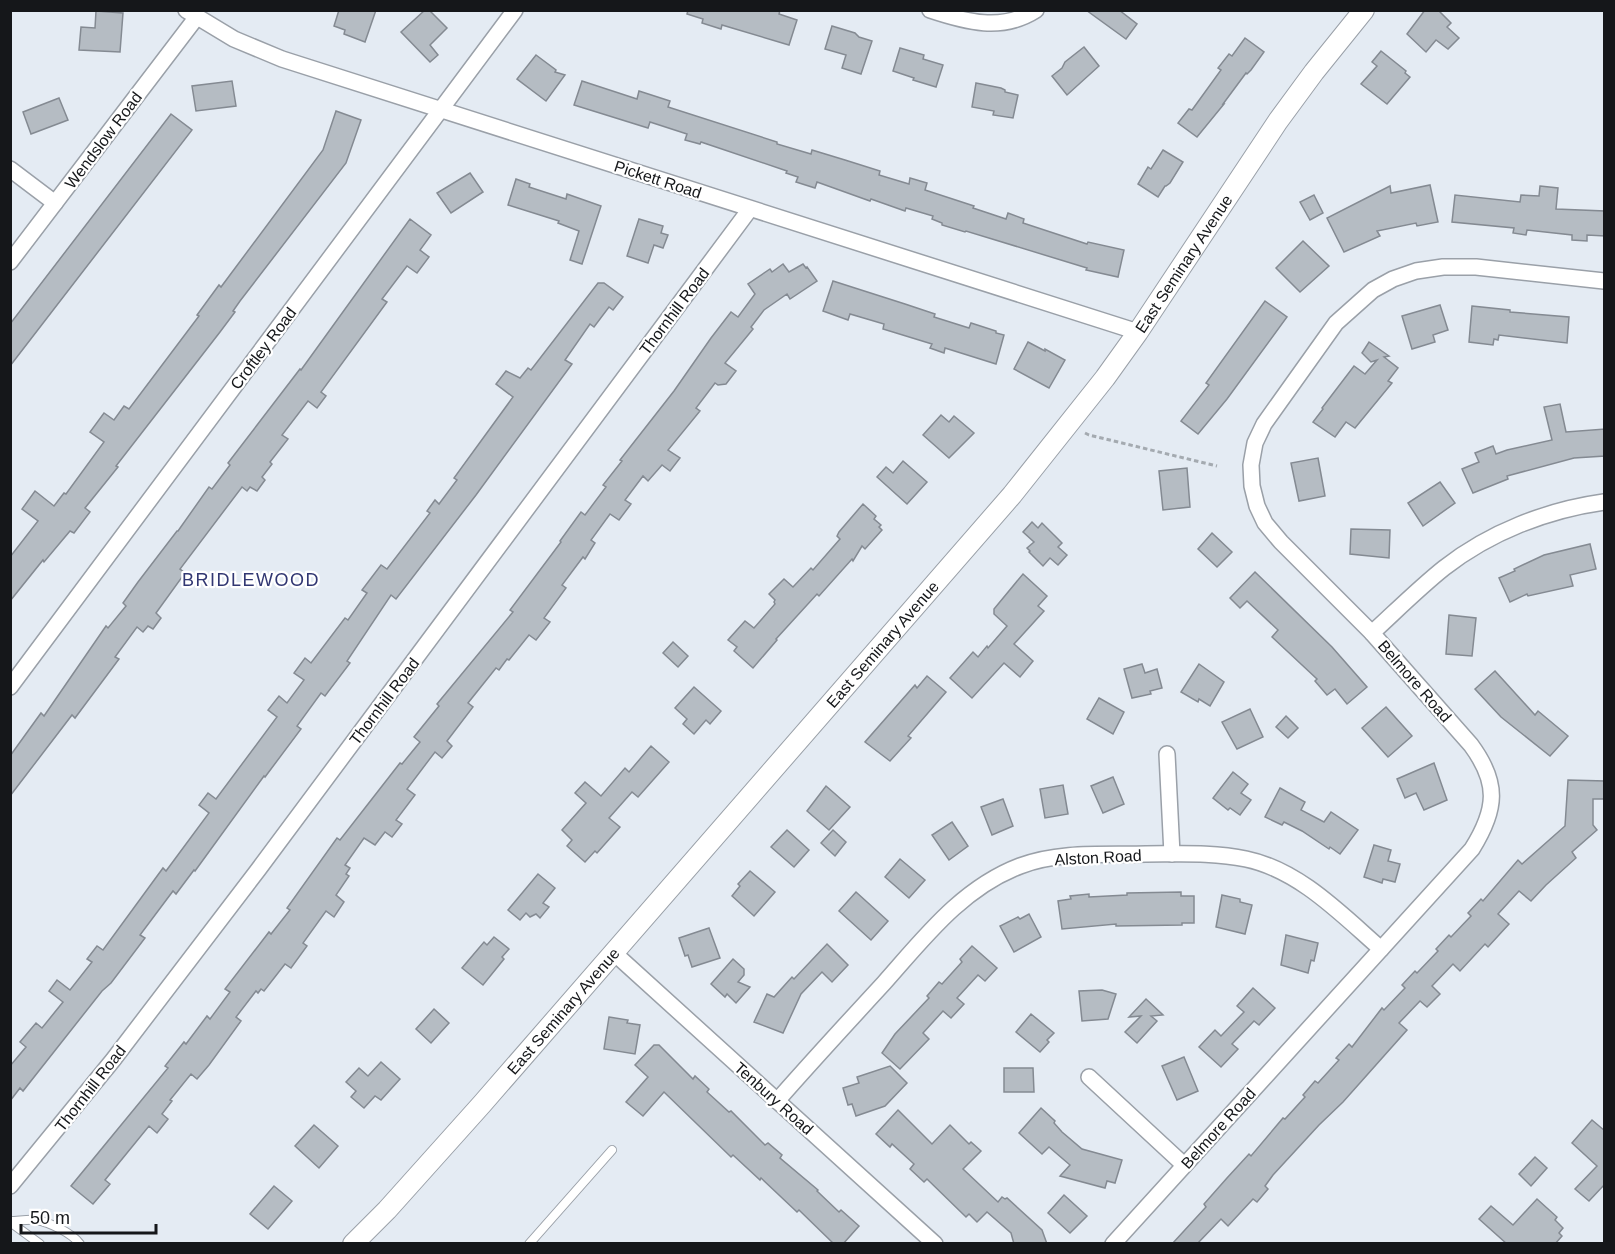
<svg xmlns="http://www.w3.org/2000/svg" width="1615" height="1254" font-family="Helvetica,sans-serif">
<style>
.building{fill:#b5bcc3;stroke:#848a92;stroke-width:1.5}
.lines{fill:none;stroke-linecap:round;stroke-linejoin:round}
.service-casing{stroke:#9aa0a8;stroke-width:10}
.minor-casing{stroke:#9aa0a8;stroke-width:18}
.tertiary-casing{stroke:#9aa0a8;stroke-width:22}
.path{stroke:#a4aab0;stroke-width:3;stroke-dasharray:4.5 3;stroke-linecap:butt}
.service{stroke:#fff;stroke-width:8}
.minor{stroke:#fff;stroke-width:15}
.tertiary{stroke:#fff;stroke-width:20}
.labels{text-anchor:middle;stroke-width:4.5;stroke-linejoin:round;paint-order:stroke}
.street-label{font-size:16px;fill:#15171a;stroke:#fff}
.neighbourhood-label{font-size:18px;letter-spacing:1.5px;fill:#313772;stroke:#fff}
</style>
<rect width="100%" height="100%" fill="#e4ebf3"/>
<g class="building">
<polygon points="339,10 376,10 365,42 344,34 345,30 334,26"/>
<polygon points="425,10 429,10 447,28 430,45 438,55 430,62 401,32"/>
<polygon points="688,10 780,10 779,14 797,20 789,45 722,25 721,29 702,23 703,19 687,14"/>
<polygon points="1086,10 1119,10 1137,24 1126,39"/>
<polygon points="1425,10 1438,10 1451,23 1447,27 1459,38 1448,49 1436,40 1426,52 1407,34"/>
<polygon points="96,11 123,13 120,52 79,50 81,27 95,28"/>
<polygon points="832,26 855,33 859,37 872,41 861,74 842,68 846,55 825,49"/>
<polygon points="1245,38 1264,52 1251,70 1247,74 1246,73 1223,104 1224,104 1197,137 1178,123 1189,109 1192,110 1221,70 1218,68 1229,54 1232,56"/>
<polygon points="1084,47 1099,66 1067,95 1052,76 1062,68 1065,62"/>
<polygon points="900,48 924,55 923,59 943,65 936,87 913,80 914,78 893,71"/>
<polygon points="1381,51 1406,71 1405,73 1410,77 1387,104 1361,84 1377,66 1372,62"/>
<polygon points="536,55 556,70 555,72 565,75 546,101 517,79"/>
<polygon points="232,81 236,106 196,111 192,86"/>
<polygon points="582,81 637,99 639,91 670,101 668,107 777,142 777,144 811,154 812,150 845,160 880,171 879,175 909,184 910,178 927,183 925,190 974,206 973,208 1006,219 1008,213 1024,219 1023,223 1087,244 1088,242 1124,250 1118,277 1086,270 1087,268 966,231 965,232 942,225 942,223 932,219 933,216 906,208 905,211 871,199 870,201 817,182 815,188 796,182 798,177 786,173 787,171 701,142 700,144 685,140 687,134 650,122 648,128 574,105"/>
<polygon points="976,83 1001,88 1005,90 1005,92 1018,95 1013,118 993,115 994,111 972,107"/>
<polygon points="59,98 68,120 31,134 23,112"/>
<polygon points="336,111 361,120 346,163 240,301 233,311 235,312 220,332 116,466 118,467 85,508 90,512 74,533 70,531 44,562 43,560 10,601 10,557 38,521 22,509 35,491 54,506 64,493 66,494 104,442 90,432 104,413 114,420 124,406 129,409 199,316 197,315 219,285 221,287 323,150"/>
<polygon points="171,114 192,130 10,366 10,324"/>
<polygon points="1163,150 1183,162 1170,183 1166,186 1165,186 1158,197 1138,184 1148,167 1151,169"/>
<polygon points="470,173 483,192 451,213 437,193"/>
<polygon points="516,179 530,184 529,187 566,199 567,194 601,206 582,264 570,260 579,231 558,223 559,221 508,205"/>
<polygon points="1430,185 1438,222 1417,226 1416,223 1377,231 1380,236 1344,252 1327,218 1390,186 1391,193"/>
<polygon points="1540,186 1558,188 1556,209 1605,211 1605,236 1587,235 1587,241 1572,240 1572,235 1527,230 1526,235 1513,233 1514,228 1452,222 1455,195 1520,202 1521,195 1539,196"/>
<polygon points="1314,195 1323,213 1310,220 1300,202"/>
<polygon points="410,219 431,235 420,250 429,257 417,273 407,266 382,299 387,302 321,392 326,396 317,408 308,401 282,435 288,439 270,462 272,464 262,477 265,480 257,491 250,487 247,491 242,487 180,569 185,573 156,613 161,618 153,629 148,626 143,632 137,627 115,657 119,659 75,718 72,715 10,796 10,756 41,713 44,716 106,626 108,628 126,606 123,603 138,582 177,531 178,531 209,487 212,489 230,465 228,463 300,369 301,370"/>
<polygon points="639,219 663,226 661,233 668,235 663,248 654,245 648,263 627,256"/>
<polygon points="1303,241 1329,266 1300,292 1276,268"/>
<polygon points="783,264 789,272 803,264 806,268 807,267 817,281 790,299 787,294 764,310 751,327 753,329 725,363 736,371 726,384 718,385 715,383 696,408 700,411 668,450 680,458 670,471 662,465 648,481 643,476 625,500 631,504 619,520 610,514 591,540 595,543 585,559 583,557 562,585 566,588 544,618 550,622 536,640 529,635 509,660 507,659 499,670 496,668 468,703 473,707 447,741 452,746 442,758 435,752 407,789 415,795 396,820 402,824 392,837 385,832 375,845 364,838 345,865 350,868 346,874 349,876 336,895 344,902 334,917 326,911 303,943 307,946 291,968 285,964 264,991 261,989 258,993 256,991 236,1017 241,1021 209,1065 197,1079 191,1074 170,1100 172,1101 162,1114 168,1119 157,1133 149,1126 105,1180 110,1184 93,1204 71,1186 168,1068 165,1066 184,1042 186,1044 207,1016 210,1019 230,992 225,989 269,932 271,934 290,910 287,908 337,838 340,840 400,763 402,764 420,742 414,737 439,706 437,704 513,612 510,610 561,542 560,541 581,512 585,515 606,487 603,485 622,461 620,460 674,391 711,338 731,312 738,317 755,294 748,284 770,269 772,272"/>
<polygon points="833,281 905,304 935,314 934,317 969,328 971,323 996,331 996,333 1004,335 996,364 945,348 944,353 930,348 932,344 883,329 884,324 850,314 848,320 823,311"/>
<polygon points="598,283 604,283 623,297 613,310 609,307 594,327 590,324 565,360 572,364 476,495 396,599 391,595 347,661 350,663 325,696 321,693 297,726 301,729 265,777 264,776 195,871 194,870 176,894 173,891 140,935 145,938 111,983 102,991 23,1091 20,1088 10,1101 10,1066 26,1047 20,1042 36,1023 42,1028 63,1002 49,991 57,980 70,990 92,962 87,959 97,946 103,950 163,868 166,871 209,813 199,805 208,793 216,799 277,717 268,710 279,696 287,703 304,680 294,673 305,658 311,663 345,618 348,620 367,593 362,590 381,565 387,569 430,513 427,511 435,500 439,504 457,480 454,478 513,397 496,384 506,371 520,378 528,368 531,370"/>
<polygon points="1265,301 1287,317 1227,399 1198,434 1181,421 1209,385 1206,383"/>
<polygon points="1440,305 1448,330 1433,335 1435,342 1412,349 1402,316"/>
<polygon points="1472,306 1510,310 1510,312 1569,317 1567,343 1499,335 1498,340 1494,339 1493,345 1469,342"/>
<polygon points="1028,342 1045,351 1045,349 1065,360 1049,388 1014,369"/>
<polygon points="1369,342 1389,356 1384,357 1398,368 1388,381 1392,383 1355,428 1346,422 1335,437 1313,422 1323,409 1322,408 1354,366 1365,374 1377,360 1371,362 1362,353"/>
<polygon points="1560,404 1566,432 1605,429 1605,456 1574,458 1507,476 1508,479 1473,493 1462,469 1479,462 1475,453 1493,446 1496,454 1507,450 1552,440 1544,407"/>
<polygon points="941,415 949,422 954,416 974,433 949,458 923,435"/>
<polygon points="1318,458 1325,496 1299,501 1291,463"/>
<polygon points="903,461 927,482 907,504 877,477 886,467 893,473"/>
<polygon points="1187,468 1190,507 1163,510 1159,471"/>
<polygon points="1440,482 1455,503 1423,526 1408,503"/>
<polygon points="863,504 876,516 874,519 881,525 879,527 882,530 865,549 862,546 853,561 852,559 819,596 817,594 776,639 777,640 753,668 734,651 737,647 728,640 745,621 754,628 775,604 774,602 775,600 769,594 784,579 793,587 811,568 813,570 840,539 837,536 839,532"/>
<polygon points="1032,522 1038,528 1042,523 1062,543 1058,547 1067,555 1058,565 1050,558 1043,566 1029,552 1030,551 1027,548 1034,542 1023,532"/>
<polygon points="1351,529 1390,530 1389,558 1350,554"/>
<polygon points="1212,533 1232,552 1217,567 1198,549"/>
<polygon points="1590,544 1596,569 1570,575 1573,586 1528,596 1527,594 1510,602 1499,578 1515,571 1514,569 1544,555"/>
<polygon points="1255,572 1332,647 1367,687 1347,704 1335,689 1327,695 1315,681 1317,679 1272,637 1278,630 1247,601 1240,608 1230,598"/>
<polygon points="1023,574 1047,596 1038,606 1044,611 1014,644 1033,661 1020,677 1004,663 972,698 950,678 973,652 978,657 987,646 988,648 1007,626 994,614 994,609"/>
<polygon points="1449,615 1476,618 1472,656 1446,654"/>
<polygon points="673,642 688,656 678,667 663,653"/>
<polygon points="1142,664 1145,673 1157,669 1162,688 1150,691 1151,694 1132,698 1124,669"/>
<polygon points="1199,664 1224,682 1210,706 1199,699 1198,702 1181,692"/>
<polygon points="1495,671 1535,715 1538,711 1568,736 1550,756 1501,717 1475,689"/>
<polygon points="927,676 946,692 908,736 911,738 890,761 865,742 915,685 917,688"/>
<polygon points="694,687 721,711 710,724 706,720 694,734 683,724 687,719 675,708"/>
<polygon points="1099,698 1124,712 1113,734 1087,719"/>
<polygon points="1386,707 1412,736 1388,757 1362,728"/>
<polygon points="1250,709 1263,737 1237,749 1222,722"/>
<polygon points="1286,716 1298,728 1288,738 1276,727"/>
<polygon points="651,746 669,762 638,797 632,792 609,818 620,827 597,853 595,851 585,862 567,846 572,840 562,830 586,803 575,793 585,782 601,796 625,768 629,772"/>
<polygon points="1434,763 1447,800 1424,810 1416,793 1405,798 1397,779"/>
<polygon points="1233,772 1248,784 1241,793 1251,800 1240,815 1230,808 1228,810 1213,798"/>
<polygon points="1113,777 1124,804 1103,813 1091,786"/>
<polygon points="1568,780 1605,781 1605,799 1593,799 1593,825 1597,830 1572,852 1576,858 1546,885 1531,901 1519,891 1498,914 1509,924 1488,947 1485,944 1460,971 1453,964 1432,986 1440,994 1427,1007 1420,1001 1399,1023 1407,1030 1343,1102 1319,1125 1273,1175 1265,1186 1268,1189 1257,1202 1253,1199 1228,1226 1221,1219 1197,1244 1172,1244 1206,1207 1204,1204 1227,1178 1249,1154 1251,1156 1283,1118 1285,1119 1305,1097 1303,1095 1315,1081 1318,1083 1339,1060 1336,1058 1349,1044 1352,1047 1382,1008 1384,1010 1405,988 1402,985 1415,971 1417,973 1438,951 1436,949 1449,935 1451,937 1471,916 1468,913 1481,899 1483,901 1518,860 1522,864 1565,826"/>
<polygon points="1063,785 1068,814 1045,818 1040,789"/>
<polygon points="826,786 850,807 829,830 807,811"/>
<polygon points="1280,788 1305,802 1301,810 1324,822 1331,812 1358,830 1340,854 1330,847 1329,849 1302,831 1284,822 1282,825 1265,817"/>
<polygon points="1003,799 1013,826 992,835 981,807"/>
<polygon points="952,822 968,846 949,860 932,835"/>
<polygon points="787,830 809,850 794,867 771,847"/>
<polygon points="833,830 846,842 835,856 821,843"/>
<polygon points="1374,845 1391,850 1388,861 1400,864 1395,882 1383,879 1382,883 1364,877"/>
<polygon points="900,859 925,880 909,898 885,877"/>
<polygon points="750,871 775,892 754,916 732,896 740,886 738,884"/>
<polygon points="538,874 555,888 543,903 549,907 540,918 536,914 530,917 526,913 520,920 508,910"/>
<polygon points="856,892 888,921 871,940 839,911"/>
<polygon points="1181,892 1181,896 1194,896 1194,923 1182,923 1182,925 1116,926 1116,924 1062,929 1058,901 1071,899 1070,896 1089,894 1089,897 1127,895 1127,893"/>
<polygon points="1222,895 1240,899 1240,902 1252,905 1245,934 1216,927"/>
<polygon points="1029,914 1041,937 1014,952 1000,926 1018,917 1020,919"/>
<polygon points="709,928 720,958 692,967 688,955 685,956 679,938"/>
<polygon points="1286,935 1318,943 1314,961 1311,960 1308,973 1281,965"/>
<polygon points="494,937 509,949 502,957 504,959 483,985 462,968 484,942 487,945"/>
<polygon points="827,944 848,965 832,982 822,972 801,994 783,1033 754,1022 767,994 774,997 792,977 794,979"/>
<polygon points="972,946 997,968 985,981 978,975 957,998 964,1004 951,1018 943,1011 923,1033 929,1039 900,1069 882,1053 895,1034 929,998 927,996 939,982 942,984 962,962 960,959"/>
<polygon points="733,959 744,969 744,975 738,982 750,987 736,1003 727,994 725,997 711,984"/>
<polygon points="1253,988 1275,1008 1259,1025 1254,1021 1232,1044 1238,1049 1221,1067 1199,1047 1215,1030 1221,1036 1244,1012 1237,1006"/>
<polygon points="1102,990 1116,994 1108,1019 1082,1021 1079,991"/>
<polygon points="1146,999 1163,1015 1151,1016 1157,1021 1137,1043 1125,1032 1141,1016 1129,1017"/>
<polygon points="434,1009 449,1023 431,1043 416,1029"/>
<polygon points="1031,1014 1054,1033 1047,1040 1049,1042 1040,1052 1016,1032"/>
<polygon points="609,1017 628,1020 627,1023 640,1025 635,1054 604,1049"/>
<polygon points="654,1045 659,1045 693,1079 695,1076 709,1089 707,1092 729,1112 731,1111 765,1145 768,1143 782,1155 780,1158 818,1190 817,1191 839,1212 841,1210 859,1226 843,1244 834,1244 799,1210 797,1212 761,1178 760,1180 733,1155 731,1157 664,1092 643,1116 626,1102 648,1077 635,1065"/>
<polygon points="1184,1057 1198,1091 1177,1100 1162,1066"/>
<polygon points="381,1062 400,1079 381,1100 375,1096 364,1108 351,1097 356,1091 346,1082 359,1068 368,1076"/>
<polygon points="890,1066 907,1083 885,1106 856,1116 852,1104 848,1105 843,1088 859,1083 857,1077"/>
<polygon points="1004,1068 1033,1068 1034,1092 1004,1092"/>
<polygon points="1041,1108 1055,1121 1054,1123 1062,1132 1082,1149 1122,1160 1115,1183 1107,1181 1105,1188 1060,1176 1070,1165 1049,1147 1042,1154 1019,1133"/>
<polygon points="898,1110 932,1144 950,1125 969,1144 971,1142 981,1151 963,1169 998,1202 1002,1197 1005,1199 1007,1198 1042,1230 1047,1244 1014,1244 1011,1233 987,1212 977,1222 969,1214 966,1217 927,1179 924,1182 910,1169 914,1164 892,1144 890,1147 876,1134"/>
<polygon points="1592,1120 1605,1131 1605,1184 1589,1201 1575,1189 1597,1166 1572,1143"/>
<polygon points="314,1125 338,1146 319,1168 295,1146"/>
<polygon points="1535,1157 1547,1168 1531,1186 1519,1174"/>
<polygon points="274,1186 292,1201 268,1229 250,1214"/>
<polygon points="1064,1195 1087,1216 1070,1233 1048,1213"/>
<polygon points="1537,1199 1557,1217 1555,1220 1563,1228 1559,1233 1562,1236 1555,1244 1507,1244 1479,1219 1491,1206 1513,1225"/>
</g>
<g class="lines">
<g class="service-casing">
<g id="service">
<path d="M10 1221C18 1221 28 1219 36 1220 49 1222 72 1233 80 1244"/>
<polyline points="10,1222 40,1244"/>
<polyline points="529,1244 612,1150"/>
</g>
</g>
<g class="minor-casing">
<g id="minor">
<polyline points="186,10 234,39 282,59 1138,332"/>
<path d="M930 10C966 22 1002 32 1036 10"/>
<polyline points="10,169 55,203"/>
<polyline points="10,262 196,18"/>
<path d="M1372 633C1396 611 1419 588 1444 568 1490 532 1547 510 1604 502"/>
<polyline points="10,687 515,10"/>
<polyline points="1167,754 1172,854"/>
<polyline points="613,952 935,1244"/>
<polyline points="1089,1077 1184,1165"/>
<path d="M777 1101C812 1061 848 1022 884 983 924 938 962 888 1020 866 1059 851 1105 855 1146 854 1179 854 1214 852 1246 859 1299 870 1341 914 1381 949"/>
<polyline points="10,1186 113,1060 258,870 750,209"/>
<path d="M1113 1244 1472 849C1497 809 1499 783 1471 745L1372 633 1281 542 1265 523 1257 506 1252 486 1251 465 1255 443 1264 424 1336 323 1373 290 1393 279 1416 271 1443 267H1476L1604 281"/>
</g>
</g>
<g class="tertiary-casing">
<g id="tertiary">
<path id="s1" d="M353 1244 387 1210 482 1104 1012 495 1105 378 1138 332 1278 121 1314 72 1364 10"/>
</g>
</g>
<polyline class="path" points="1085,433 1089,435 1217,466"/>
<use href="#service" class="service"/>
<use href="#minor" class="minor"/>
<use href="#tertiary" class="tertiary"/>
</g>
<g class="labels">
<g class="street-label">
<text transform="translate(103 140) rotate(-53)" y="6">Wendslow Road</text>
<text transform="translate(658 179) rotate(18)" y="6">Pickett Road</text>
<text dy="6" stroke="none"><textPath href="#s1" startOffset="1286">East Seminary Avenue</textPath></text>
<text transform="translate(674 311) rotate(-53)" y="6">Thornhill Road</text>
<text transform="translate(263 348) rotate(-53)" y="6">Croftley Road</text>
<text dy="6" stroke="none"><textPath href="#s1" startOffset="800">East Seminary Avenue</textPath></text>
<text transform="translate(1415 681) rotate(49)" y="6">Belmore Road</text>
<text transform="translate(384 701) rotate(-53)" y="6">Thornhill Road</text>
<text transform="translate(1098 857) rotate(-3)" y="6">Alston Road</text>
<text dy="6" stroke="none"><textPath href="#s1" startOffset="314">East Seminary Avenue</textPath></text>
<text transform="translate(90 1088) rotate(-52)" y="6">Thornhill Road</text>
<text transform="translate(774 1098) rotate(42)" y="6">Tenbury Road</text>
<text transform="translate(1218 1128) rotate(-48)" y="6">Belmore Road</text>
</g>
<g class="neighbourhood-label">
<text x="251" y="586">BRIDLEWOOD</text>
</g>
</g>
<rect width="1615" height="1254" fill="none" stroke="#15171a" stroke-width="24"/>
<path d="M21 1224v9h135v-9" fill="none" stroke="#15171a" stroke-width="3"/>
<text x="30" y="1224" font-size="18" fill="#15171a" stroke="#ffffff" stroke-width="4.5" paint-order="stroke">50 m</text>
</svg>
